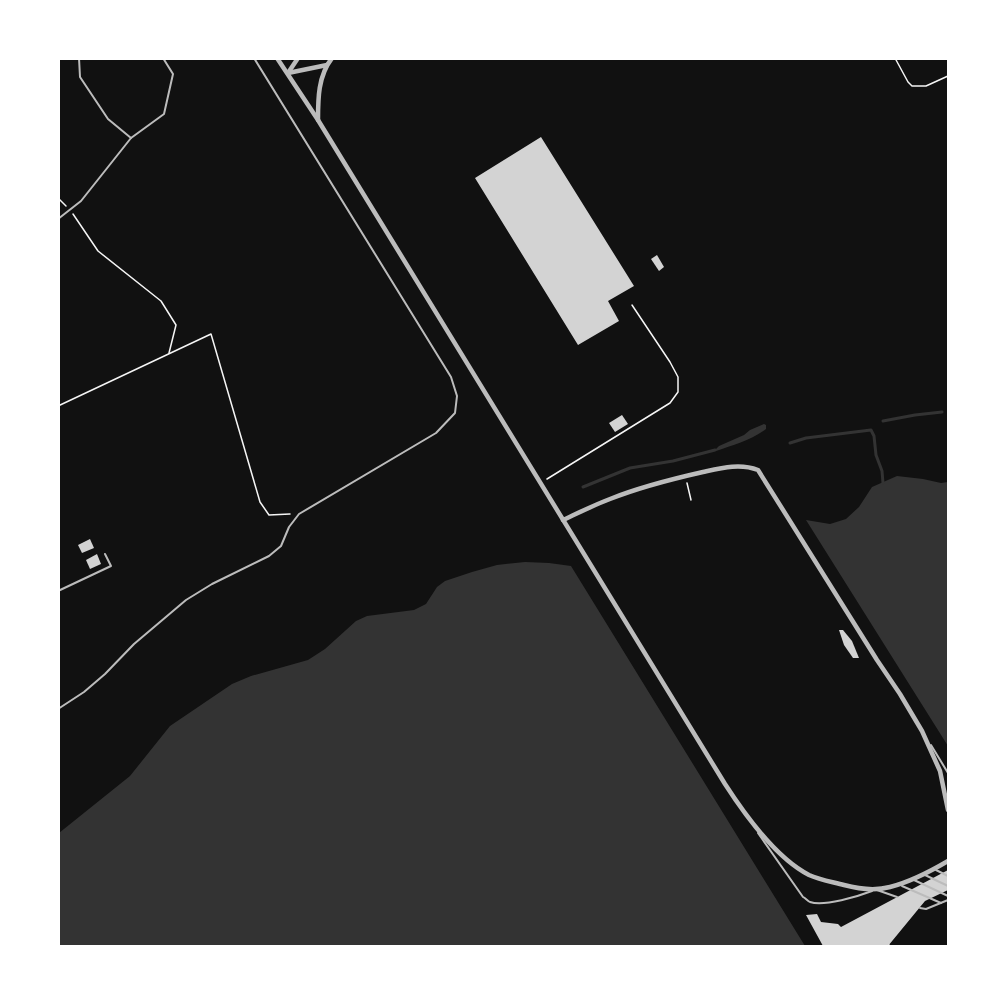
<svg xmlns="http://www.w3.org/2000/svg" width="1007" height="1005" font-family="Poppins,sans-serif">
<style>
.water{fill:#333}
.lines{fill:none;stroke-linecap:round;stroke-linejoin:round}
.stream{stroke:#333;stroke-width:3}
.building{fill:#d3d3d3}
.path{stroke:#f5f5f5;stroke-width:1.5}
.service{stroke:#bcbcbc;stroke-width:2}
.minor{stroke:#bcbcbc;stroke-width:4.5}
</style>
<rect width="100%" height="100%" fill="#111"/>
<g class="water">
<path d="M764 424 766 425V429C751 440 733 445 716 451L715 450 719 446 744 435 750 430Z"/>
<polygon points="897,476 923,479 941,483 948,482 948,746 806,520 830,524 846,519 859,507 872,487"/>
<polygon points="525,562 549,563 571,566 805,946 59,946 59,833 130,776 170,726 232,684 251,676 308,660 325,649 356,621 367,616 414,610 426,604 437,587 445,581 472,572 497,565"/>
</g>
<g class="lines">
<g class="stream">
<polyline points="883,421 915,415 942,412"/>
<polyline points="790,443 806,438 871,430 874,436 876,455 882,471 883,483"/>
<polyline points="583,487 630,468 673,461 715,450"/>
</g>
</g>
<g class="building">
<polygon points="541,137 634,286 608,301 619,321 578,345 475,178"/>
<polygon points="657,255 664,267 659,271 651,259"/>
<polygon points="622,415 628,424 615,432 609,423"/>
<polygon points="90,539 94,548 82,553 78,545"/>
<polygon points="97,554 101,564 90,569 86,560"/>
<polygon points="839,630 843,630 852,641 859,658 853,658 844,645"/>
<polygon points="948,870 948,890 925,901 888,946 823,946 806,915 817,914 821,922 838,924 841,927"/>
</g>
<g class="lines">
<g class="path">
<polyline points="895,58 908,82 912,86 926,86 948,76"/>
<polyline points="58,198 66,206"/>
<polyline points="73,214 98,251 161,301 176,325 169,353"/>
<polyline points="58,406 211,334 260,502 269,515 290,514"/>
<polyline points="547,479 670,403 678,392 678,377 670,362 632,305"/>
<polyline points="687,483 691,500"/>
<polyline points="889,945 890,946"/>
</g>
<g class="service">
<polyline points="79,58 80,77 108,119 131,138 164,114 173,74 163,58"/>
<polyline points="58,219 81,201 131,138"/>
<polyline points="58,591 111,566 105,554"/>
<polyline points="58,709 84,692 105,674 134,644 186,600 212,584 269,556 281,546 289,527 299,514 436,433 455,413 457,396 451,377 254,58"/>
<polyline points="931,745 948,773"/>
<path d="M758 833 803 897C804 897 809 902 810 902 824 907 859 896 872 891"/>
<polyline points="936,870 948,876"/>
<polyline points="925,875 948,886"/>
<polyline points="914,880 948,896"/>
<polyline points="902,886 941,903"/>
<polyline points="877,890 897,897"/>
<polyline points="920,908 926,909 948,900"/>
</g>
<g class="minor">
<path d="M277 58 318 120 725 784C745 815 776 858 809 875 820 880 833 882 844 885 859 889 875 891 890 887 910 882 931 871 948 861"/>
<polyline points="288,73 327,65"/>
<polyline points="288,73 298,58"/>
<path d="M318 120C318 99 318 76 332 58"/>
<path d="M563 520C578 513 594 505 610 499 640 487 672 479 703 472 721 468 740 463 758 470L877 660 900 694 922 731 940 771 948 810"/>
</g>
</g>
<rect width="1007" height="1005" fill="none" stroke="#ffffff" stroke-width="120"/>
</svg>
